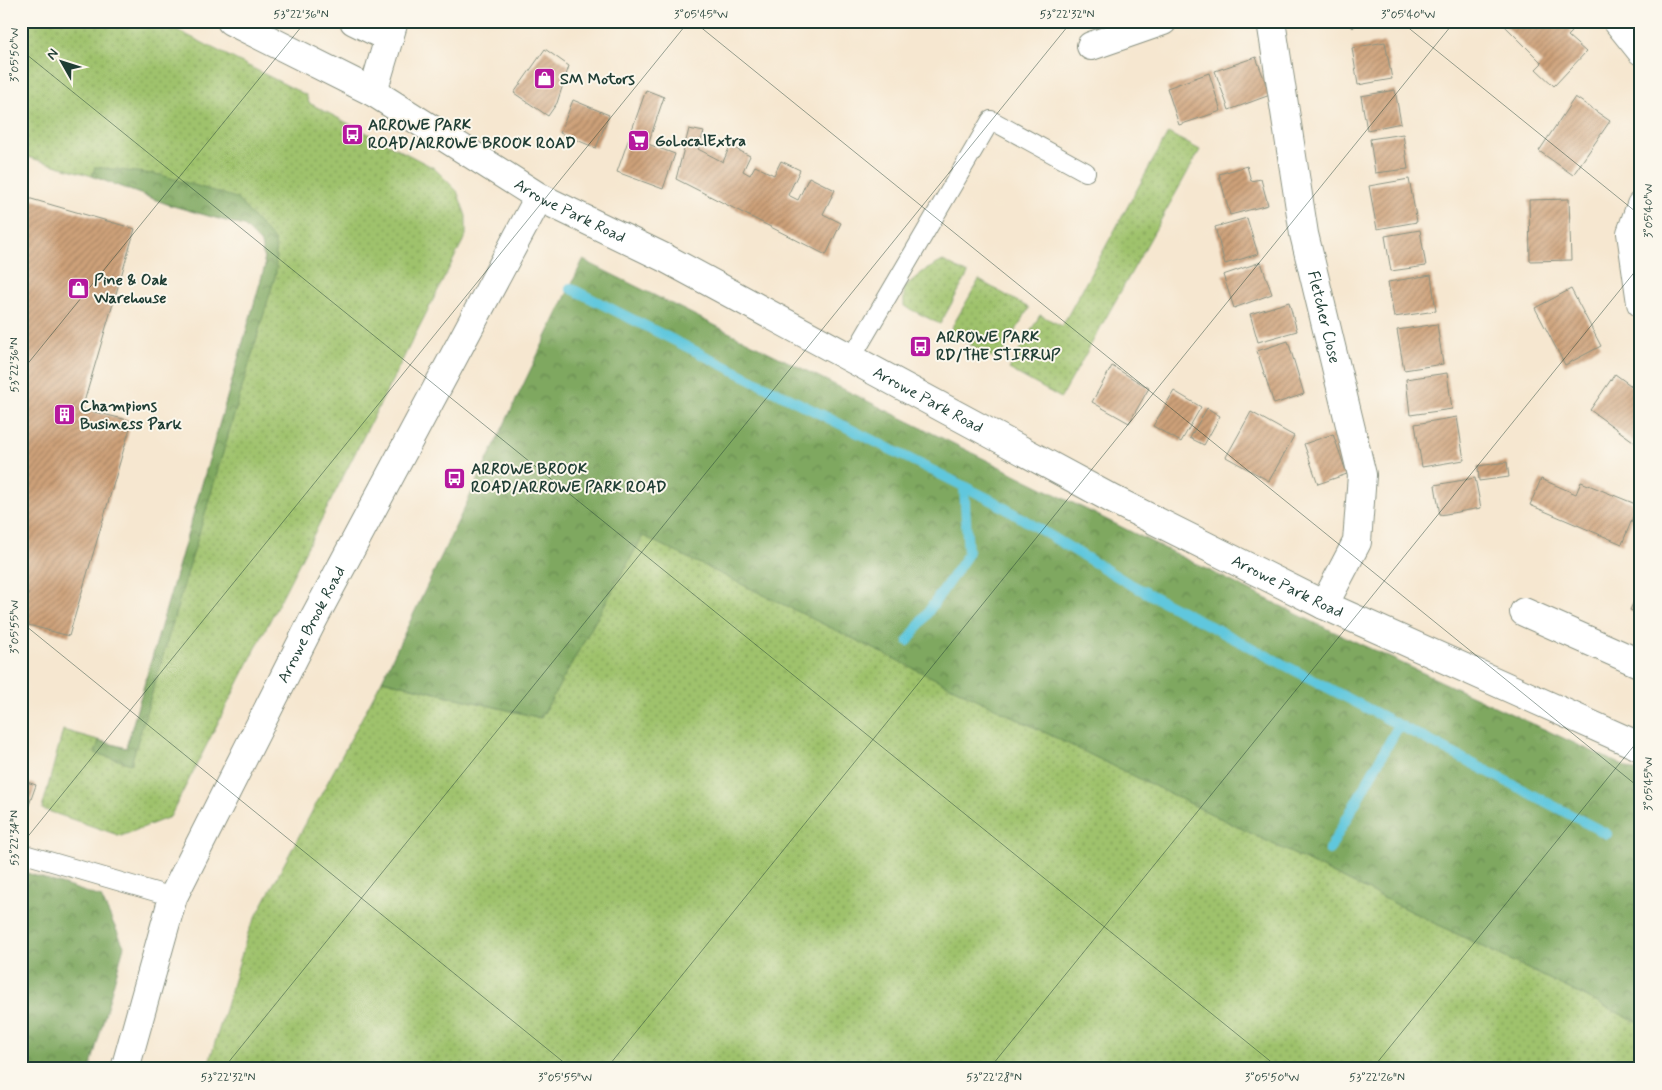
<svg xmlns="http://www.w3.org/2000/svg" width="1662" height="1090" font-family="Mynerve,sans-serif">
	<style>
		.grass { fill: url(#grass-dots); stroke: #5f8050 }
		.forest { fill: url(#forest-crowns); stroke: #4f724a }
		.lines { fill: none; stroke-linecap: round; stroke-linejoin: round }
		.stream { stroke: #60c7dd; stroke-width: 10 }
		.building { fill: url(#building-hatch) }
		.lane-casing { stroke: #8a9282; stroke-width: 20 }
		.street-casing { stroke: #8a9282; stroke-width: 30 }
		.secondary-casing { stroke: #8a9282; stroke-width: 30 }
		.primary-casing { stroke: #8a9282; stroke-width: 30 }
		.lane { stroke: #fff; stroke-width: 18 }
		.street { stroke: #fff; stroke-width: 28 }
		.secondary { stroke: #fff; stroke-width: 28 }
		.primary { stroke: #fff; stroke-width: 28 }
		.ticks { fill: none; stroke: #1f3d34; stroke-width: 1; stroke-opacity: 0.45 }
		.labels { text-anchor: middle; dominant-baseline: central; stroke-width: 4; stroke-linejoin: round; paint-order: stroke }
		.poi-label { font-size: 16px; font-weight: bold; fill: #1f3d34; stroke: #fbf7ec; text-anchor: start }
		.street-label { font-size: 16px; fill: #1f3d34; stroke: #fbf7ec }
		.neatline { fill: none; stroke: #1f3d34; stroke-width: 2 }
		.ticks-label { font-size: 12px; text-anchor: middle; fill: #1f3d34 }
	</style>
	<defs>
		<pattern id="grass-dots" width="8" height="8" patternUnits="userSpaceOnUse" patternTransform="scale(1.25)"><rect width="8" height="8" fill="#9fc26c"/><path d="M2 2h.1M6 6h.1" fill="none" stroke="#819f5a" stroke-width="1.8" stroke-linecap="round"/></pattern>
		<pattern id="forest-crowns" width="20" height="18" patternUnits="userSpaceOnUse" patternTransform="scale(1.25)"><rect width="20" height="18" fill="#7fa860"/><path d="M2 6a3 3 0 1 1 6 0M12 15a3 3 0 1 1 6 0" fill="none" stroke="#678a50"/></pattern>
		<pattern id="building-hatch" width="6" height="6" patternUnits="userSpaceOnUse" patternTransform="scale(1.25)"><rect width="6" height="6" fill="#cea179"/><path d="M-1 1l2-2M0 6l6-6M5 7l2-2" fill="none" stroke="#a78464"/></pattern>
	</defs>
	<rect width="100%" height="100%" fill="#fbf7ec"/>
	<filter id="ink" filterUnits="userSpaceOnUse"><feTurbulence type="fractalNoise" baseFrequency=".02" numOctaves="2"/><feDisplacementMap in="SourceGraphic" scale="10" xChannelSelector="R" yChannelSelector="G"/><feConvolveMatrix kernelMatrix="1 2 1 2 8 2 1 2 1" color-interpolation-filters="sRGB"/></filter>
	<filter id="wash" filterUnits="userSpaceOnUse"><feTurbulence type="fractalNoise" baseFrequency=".0096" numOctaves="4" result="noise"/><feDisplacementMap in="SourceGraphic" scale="20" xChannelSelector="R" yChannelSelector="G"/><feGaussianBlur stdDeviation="1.12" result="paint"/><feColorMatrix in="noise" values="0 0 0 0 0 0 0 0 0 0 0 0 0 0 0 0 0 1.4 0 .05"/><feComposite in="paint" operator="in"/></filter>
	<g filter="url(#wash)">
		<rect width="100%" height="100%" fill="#f6e7d0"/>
		<g class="grass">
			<path d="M 21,21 L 159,21 L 306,95 L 309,103 L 434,168 L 457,191 L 466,216 L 466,235 L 170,817 L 121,836 L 42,809 L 63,730 L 126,748 L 265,266 L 261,243 L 244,226 L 170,205 L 92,176 L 21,155 Z"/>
			<path d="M 1168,133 L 1200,150 L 1061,398 L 1009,369 L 1040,315 L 1062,326 Z"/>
			<path d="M 943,261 L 968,274 L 940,324 L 904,306 L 904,287 L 924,271 Z"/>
			<path d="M 979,280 L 1029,308 L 998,361 L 949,332 Z"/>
			<path d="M 642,535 L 1641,1024 L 1641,1069 L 207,1069 L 249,930 L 382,680 L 541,718 Z"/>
		</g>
		<g class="forest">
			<path d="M 95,167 L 161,175 L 236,198 L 275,241 L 276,273 L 131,764 L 95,753 L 99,741 L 126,748 L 265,266 L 261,243 L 244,226 L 170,205 L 92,176 Z"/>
			<path d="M 583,260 L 1315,623 L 1641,774 L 1641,1024 L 643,536 L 541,718 L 382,680 Z"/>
			<path d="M 21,871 L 101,897 L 124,946 L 90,1069 L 21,1069 Z"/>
		</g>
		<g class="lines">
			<g class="stream">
				<path d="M 570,288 L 993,501 L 1128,583 L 1607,834"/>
				<path d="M 908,641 L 968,554 L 964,486"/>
				<path d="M 1329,850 L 1399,725"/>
			</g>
		</g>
		<g id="blocks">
			<g class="building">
				<path d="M 1346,21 L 1359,21 L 1353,28 Z"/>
				<path d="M 1500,21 L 1561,21 L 1572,32 L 1568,36 L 1586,52 L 1554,86 L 1536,69 L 1542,63 Z"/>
				<path d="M 1385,42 L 1392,79 L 1358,85 L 1352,48 Z"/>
				<path d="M 545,49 L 569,66 L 557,103 L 548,116 L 514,93 Z"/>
				<path d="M 1256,57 L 1270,95 L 1229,110 L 1215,71 Z"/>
				<path d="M 1209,73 L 1221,111 L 1179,125 L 1167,88 Z"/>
				<path d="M 646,90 L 664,97 L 648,144 L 675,154 L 663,189 L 617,172 Z"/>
				<path d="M 1395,90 L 1401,123 L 1367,130 L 1361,96 Z"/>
				<path d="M 1575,97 L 1610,121 L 1573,175 L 1539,151 Z"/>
				<path d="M 573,100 L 609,115 L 596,148 L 560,133 Z"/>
				<path d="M 689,129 L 704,132 L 698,149 L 723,162 L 730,146 L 750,156 L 743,171 L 750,175 L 755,166 L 774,175 L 781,161 L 800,170 L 788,195 L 798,200 L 809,177 L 835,190 L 823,214 L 841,223 L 826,255 L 676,179 Z"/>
				<path d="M 1403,134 L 1408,169 L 1375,173 L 1370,139 Z"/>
				<path d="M 1247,166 L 1251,181 L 1261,179 L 1268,205 L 1230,215 L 1219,174 Z"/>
				<path d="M 1409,179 L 1417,222 L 1377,229 L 1369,186 Z"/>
				<path d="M 21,196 L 135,229 L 82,409 L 132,421 L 69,636 L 21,623 L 28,593 L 21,591 Z"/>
				<path d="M 1569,199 L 1571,260 L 1530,261 L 1529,200 Z"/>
				<path d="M 1247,218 L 1258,254 L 1225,264 L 1215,227 Z"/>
				<path d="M 1420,230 L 1426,266 L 1391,271 L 1385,236 Z"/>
				<path d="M 1261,262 L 1272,294 L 1234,308 L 1223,275 Z"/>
				<path d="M 1431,275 L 1436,311 L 1394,317 L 1388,282 Z"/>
				<path d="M 1571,289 L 1601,346 L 1565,365 L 1535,308 Z"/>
				<path d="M 1289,302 L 1297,331 L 1258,342 L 1250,314 Z"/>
				<path d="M 1437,324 L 1443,364 L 1404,370 L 1397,330 Z"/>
				<path d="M 1288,341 L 1304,394 L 1274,404 L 1257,351 Z"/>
				<path d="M 1112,366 L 1149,388 L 1129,423 L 1092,402 Z"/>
				<path d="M 1447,373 L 1452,409 L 1410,415 L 1406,379 Z"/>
				<path d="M 1615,374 L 1641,393 L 1640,446 L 1590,410 Z"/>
				<path d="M 1174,391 L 1201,407 L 1181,442 L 1153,426 Z"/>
				<path d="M 1207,408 L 1220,416 L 1204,445 L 1190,438 Z"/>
				<path d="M 1251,412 L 1294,436 L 1269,481 L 1226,457 Z"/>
				<path d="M 1457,417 L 1464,460 L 1422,467 L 1415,424 Z"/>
				<path d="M 1333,434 L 1347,474 L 1318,484 L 1304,444 Z"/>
				<path d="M 1507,462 L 1509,477 L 1479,481 L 1478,466 Z"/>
				<path d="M 1475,478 L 1481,508 L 1440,515 L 1435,485 Z"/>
				<path d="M 1541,479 L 1576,494 L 1581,482 L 1638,505 L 1622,544 L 1530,505 Z"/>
				<path d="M 1641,586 L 1641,615 L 1630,610 Z"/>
				<path d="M 21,780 L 36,785 L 24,819 L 21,819 Z"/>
			</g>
		</g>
	</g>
	<g filter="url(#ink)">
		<use href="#blocks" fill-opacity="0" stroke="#8a9282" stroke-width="1"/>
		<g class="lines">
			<defs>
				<g id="lane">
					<path d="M 851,359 L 991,120 L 1086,172"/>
					<path d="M 21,853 L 173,897"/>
				</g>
				<g id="street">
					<path d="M 354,21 L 389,38"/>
					<path id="s1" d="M 1271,21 L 1304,234 L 1362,475 L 1357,542 L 1324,605"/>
					<path d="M 1617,21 L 1641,51"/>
					<path d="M 1091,46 L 1163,21"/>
					<path d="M 373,92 L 394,21"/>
					<path d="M 1641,205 L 1631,233 L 1641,303"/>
					<path d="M 1524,612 L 1641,664"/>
				</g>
				<g id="secondary">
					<path id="s2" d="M 125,1069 L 173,897 L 313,620 L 539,197"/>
				</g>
				<g id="primary">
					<path id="s3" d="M 231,21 L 373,92 L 539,197 L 665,258 L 1114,500 L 1324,605 L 1641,747"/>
				</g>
			</defs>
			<use href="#lane" class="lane-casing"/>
			<use href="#street" class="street-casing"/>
			<use href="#secondary" class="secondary-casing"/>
			<use href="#primary" class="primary-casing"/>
			<use href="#lane" class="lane"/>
			<use href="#street" class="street"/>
			<use href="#secondary" class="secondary"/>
			<use href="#primary" class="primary"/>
		</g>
	</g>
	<path class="ticks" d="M 693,21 L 1641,789M 1400,21 L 1641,216M 21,50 L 1280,1069M 21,372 L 306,21M 21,622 L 572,1069M 21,845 L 689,21M 223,1069 L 1072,21M 606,1069 L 1455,21M 989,1069 L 1641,264M 1372,1069 L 1641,737"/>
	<defs>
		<symbol id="shop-square" viewBox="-11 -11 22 22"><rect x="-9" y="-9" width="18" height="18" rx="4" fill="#b5179e" stroke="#fbf7ec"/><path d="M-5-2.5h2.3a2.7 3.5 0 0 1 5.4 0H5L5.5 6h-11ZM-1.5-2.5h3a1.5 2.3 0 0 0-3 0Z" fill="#fff"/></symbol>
		<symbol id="bus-square" viewBox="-11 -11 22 22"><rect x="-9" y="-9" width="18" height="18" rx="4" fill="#b5179e" stroke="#fbf7ec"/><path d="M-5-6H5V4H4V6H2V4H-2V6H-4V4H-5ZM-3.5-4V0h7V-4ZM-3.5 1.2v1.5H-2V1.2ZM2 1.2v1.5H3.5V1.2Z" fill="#fff"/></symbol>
		<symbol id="supermarket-square" viewBox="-11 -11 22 22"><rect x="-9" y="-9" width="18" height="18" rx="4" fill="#b5179e" stroke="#fbf7ec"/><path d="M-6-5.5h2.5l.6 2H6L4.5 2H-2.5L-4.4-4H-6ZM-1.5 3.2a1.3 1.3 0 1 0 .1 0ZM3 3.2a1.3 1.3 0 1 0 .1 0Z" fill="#fff"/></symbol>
		<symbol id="building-square" viewBox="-11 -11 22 22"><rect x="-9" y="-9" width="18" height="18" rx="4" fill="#b5179e" stroke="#fbf7ec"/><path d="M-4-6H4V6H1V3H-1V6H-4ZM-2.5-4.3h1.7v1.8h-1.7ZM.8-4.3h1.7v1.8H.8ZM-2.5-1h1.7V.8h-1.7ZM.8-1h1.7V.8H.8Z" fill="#fff"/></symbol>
	</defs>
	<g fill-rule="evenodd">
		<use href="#shop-square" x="532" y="66" width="25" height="25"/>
		<use href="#bus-square" x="340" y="122" width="25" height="25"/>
		<use href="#supermarket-square" x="626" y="128" width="25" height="25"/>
		<use href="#shop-square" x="66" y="276" width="25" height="25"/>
		<use href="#bus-square" x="908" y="334" width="25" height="25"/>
		<use href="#building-square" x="52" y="402" width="25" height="25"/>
		<use href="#bus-square" x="442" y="466" width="25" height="25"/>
	</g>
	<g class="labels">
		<g class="poi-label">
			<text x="560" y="79">SM Motors</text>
			<text x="368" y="125">ARROWE PARK<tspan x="368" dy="18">ROAD/ARROWE BROOK ROAD</tspan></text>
			<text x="655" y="141">GoLocalExtra</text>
			<text x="94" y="280">Pine &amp; Oak<tspan x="94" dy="18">Warehouse</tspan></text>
			<text x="936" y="337">ARROWE PARK<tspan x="936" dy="18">RD/THE STIRRUP</tspan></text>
			<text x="80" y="406">Champions<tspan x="80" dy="18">Business Park</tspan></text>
			<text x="471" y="469">ARROWE BROOK<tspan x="471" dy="18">ROAD/ARROWE PARK ROAD</tspan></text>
		</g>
		<g class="street-label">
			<text stroke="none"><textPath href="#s3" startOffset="389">Arrowe Park Road</textPath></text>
			<text stroke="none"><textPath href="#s1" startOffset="301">Fletcher Close</textPath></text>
			<text stroke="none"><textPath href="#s3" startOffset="794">Arrowe Park Road</textPath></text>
			<text stroke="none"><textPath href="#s3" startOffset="1199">Arrowe Park Road</textPath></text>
			<text stroke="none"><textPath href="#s2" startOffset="484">Arrowe Brook Road</textPath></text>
		</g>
	</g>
	<rect width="1662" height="1090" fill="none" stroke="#fbf7ec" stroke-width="55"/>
	<g transform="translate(62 62) rotate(309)" stroke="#fbf7ec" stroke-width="4" paint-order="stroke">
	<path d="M0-4L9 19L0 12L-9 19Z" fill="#1f3d34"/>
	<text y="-8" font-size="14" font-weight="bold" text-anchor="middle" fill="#1f3d34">N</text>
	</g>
	<rect x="28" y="28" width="1606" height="1034" class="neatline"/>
	<g class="ticks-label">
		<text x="301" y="18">53°22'36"N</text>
		<text x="701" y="18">3°05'45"W</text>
		<text x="1067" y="18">53°22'32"N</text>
		<text x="1408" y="18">3°05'40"W</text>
		<text transform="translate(14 55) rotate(-90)" y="4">3°05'50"W</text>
		<text transform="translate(1648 211) rotate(-90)" y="4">3°05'40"W</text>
		<text transform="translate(14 365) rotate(-90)" y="4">53°22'36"N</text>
		<text transform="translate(14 627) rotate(-90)" y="4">3°05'55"W</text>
		<text transform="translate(1648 784) rotate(-90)" y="4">3°05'45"W</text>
		<text transform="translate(14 838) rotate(-90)" y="4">53°22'34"N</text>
		<text x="228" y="1081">53°22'32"N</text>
		<text x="565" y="1081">3°05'55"W</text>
		<text x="994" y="1081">53°22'28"N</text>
		<text x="1272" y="1081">3°05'50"W</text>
		<text x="1377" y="1081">53°22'26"N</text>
	</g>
</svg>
